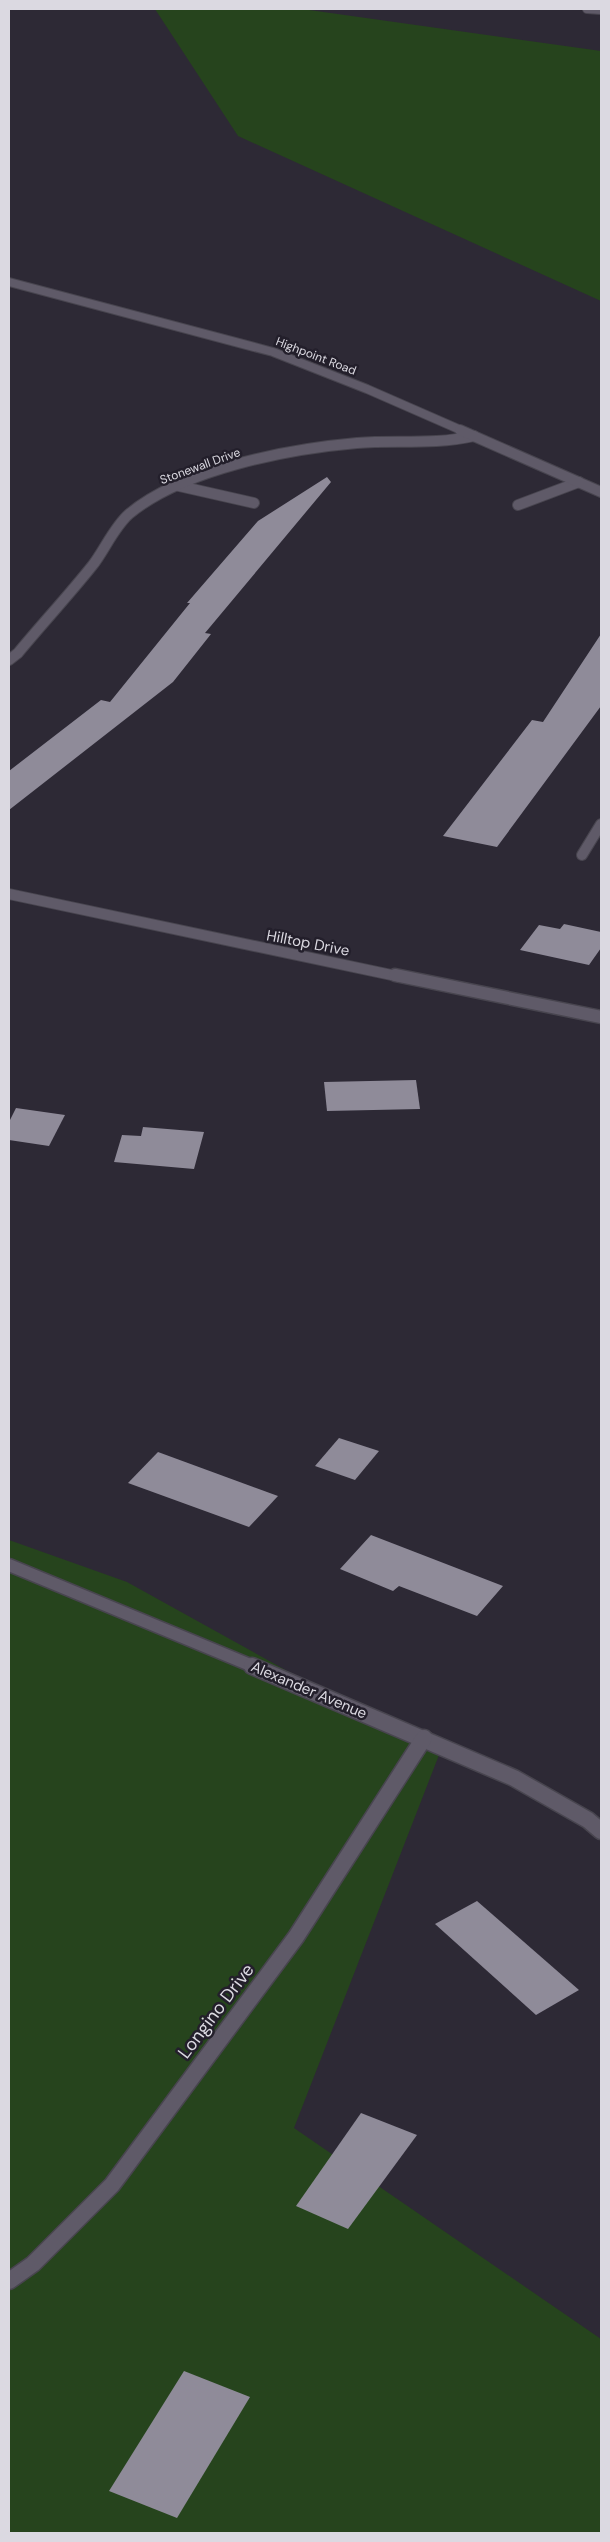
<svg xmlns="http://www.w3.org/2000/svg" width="610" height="2542" font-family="'DM Sans',sans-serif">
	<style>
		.green { fill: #26441d }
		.building { fill: #8f8b99 }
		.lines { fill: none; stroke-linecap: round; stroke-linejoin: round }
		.service-casing { stroke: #48454f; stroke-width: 12 }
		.minor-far3-casing { stroke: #48454f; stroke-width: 10 }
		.minor-far2-casing { stroke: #48454f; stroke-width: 12 }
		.minor-far1-casing { stroke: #48454f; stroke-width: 15 }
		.minor-casing { stroke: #48454f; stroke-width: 19 }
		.tertiary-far1-casing { stroke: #48454f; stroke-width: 10 }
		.tertiary-casing { stroke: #48454f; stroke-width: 12 }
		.service { stroke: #5f5a68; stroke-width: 10 }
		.minor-far3 { stroke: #5f5a68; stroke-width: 8 }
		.minor-far2 { stroke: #5f5a68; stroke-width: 10 }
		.minor-far1 { stroke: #5f5a68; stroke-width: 12 }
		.minor { stroke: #5f5a68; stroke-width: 16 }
		.tertiary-far1 { stroke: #5f5a68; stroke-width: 8 }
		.tertiary { stroke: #5f5a68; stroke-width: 10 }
		.labels { text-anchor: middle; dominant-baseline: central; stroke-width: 5; stroke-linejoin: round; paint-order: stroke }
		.far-street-label { font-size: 12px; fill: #dbd9e1; stroke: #231f2b }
		.street-label { font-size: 15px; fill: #dbd9e1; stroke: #231f2b }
		.near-street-label { font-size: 18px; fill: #dbd9e1; stroke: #231f2b }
	</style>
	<rect width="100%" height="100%" fill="#2d2935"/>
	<g class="green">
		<path d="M 155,9 L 302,9 L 601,51 L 601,301 L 238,136 Z"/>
		<path d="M 9,1540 L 127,1582 L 439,1755 L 294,2128 L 601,2339 L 601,2533 L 9,2533 Z"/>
	</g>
	<g class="building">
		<path d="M 327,477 L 331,482 L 205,633 L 211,634 L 173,682 L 9,810 L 9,771 L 101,700 L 110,702 L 190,603 L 187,603 L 258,521 Z"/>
		<path d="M 601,634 L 601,706 L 497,847 L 443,836 L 532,720 L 543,722 Z"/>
		<path d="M 564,924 L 601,932 L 601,948 L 589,965 L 520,950 L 539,925 L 560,929 Z"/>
		<path d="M 416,1080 L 420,1109 L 327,1111 L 324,1082 Z"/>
		<path d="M 16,1108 L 65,1115 L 49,1146 L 9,1140 L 9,1122 Z"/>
		<path d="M 143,1127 L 204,1132 L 194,1169 L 114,1162 L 122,1135 L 141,1136 Z"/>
		<path d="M 339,1438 L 379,1451 L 355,1480 L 315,1466 Z"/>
		<path d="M 158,1452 L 278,1496 L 249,1527 L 128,1483 Z"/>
		<path d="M 371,1535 L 503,1586 L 477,1616 L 399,1586 L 393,1591 L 340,1569 Z"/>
		<path d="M 477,1901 L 579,1990 L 536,2015 L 435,1924 Z"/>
		<path d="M 361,2113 L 417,2135 L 348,2229 L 296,2206 Z"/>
		<path d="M 184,2371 L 250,2397 L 177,2518 L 109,2491 Z"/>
	</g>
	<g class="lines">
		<defs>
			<g id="service">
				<path d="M 179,486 L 254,503"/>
				<path d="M 518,505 L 579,482"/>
			</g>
			<path id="minor-far3" d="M 587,9 L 601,10"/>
			<g id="minor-far2">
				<path d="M 9,660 L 18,653 C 42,624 68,596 92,566 C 104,551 114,527 129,514 C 183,469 288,449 357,443 C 397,440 434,445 474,436"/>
				<path d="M 582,855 L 601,824"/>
				<path d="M 9,894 L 401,977"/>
			</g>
			<g id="minor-far1">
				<path d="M 395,975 L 601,1017"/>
				<path d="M 9,1565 L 255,1667"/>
			</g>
			<g id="minor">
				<path d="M 252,1666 L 514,1778 L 588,1820 L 601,1831"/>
				<path d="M 9,2281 L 33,2264 L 112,2185 L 296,1937 L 424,1738"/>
			</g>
			<path id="tertiary-far1" d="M 9,282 L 273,352 L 367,389 L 463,431"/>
			<path id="tertiary" d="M 460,430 L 601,492"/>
		</defs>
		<use href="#service" class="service-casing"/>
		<use href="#minor-far3" class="minor-far3-casing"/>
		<use href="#minor-far2" class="minor-far2-casing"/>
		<use href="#minor-far1" class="minor-far1-casing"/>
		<use href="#minor" class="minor-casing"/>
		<use href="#tertiary-far1" class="tertiary-far1-casing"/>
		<use href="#tertiary" class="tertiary-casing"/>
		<use href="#service" class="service"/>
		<use href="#minor-far3" class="minor-far3"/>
		<use href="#minor-far2" class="minor-far2"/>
		<use href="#minor-far1" class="minor-far1"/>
		<use href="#minor" class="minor"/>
		<use href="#tertiary-far1" class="tertiary-far1"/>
		<use href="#tertiary" class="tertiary"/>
	</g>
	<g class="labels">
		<g class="far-street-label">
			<text transform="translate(316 356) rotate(21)">Highpoint Road</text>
			<text transform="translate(200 466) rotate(-20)">Stonewall Drive</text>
		</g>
		<g class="street-label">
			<text transform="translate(308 943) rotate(11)">Hilltop Drive</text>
			<text transform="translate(309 1690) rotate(23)">Alexander Avenue</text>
		</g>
		<g class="near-street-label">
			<text transform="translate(216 2011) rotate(-53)">Longino Drive</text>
		</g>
	</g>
	<rect width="610" height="2542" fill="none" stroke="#dbd9e1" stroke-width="20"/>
</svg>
